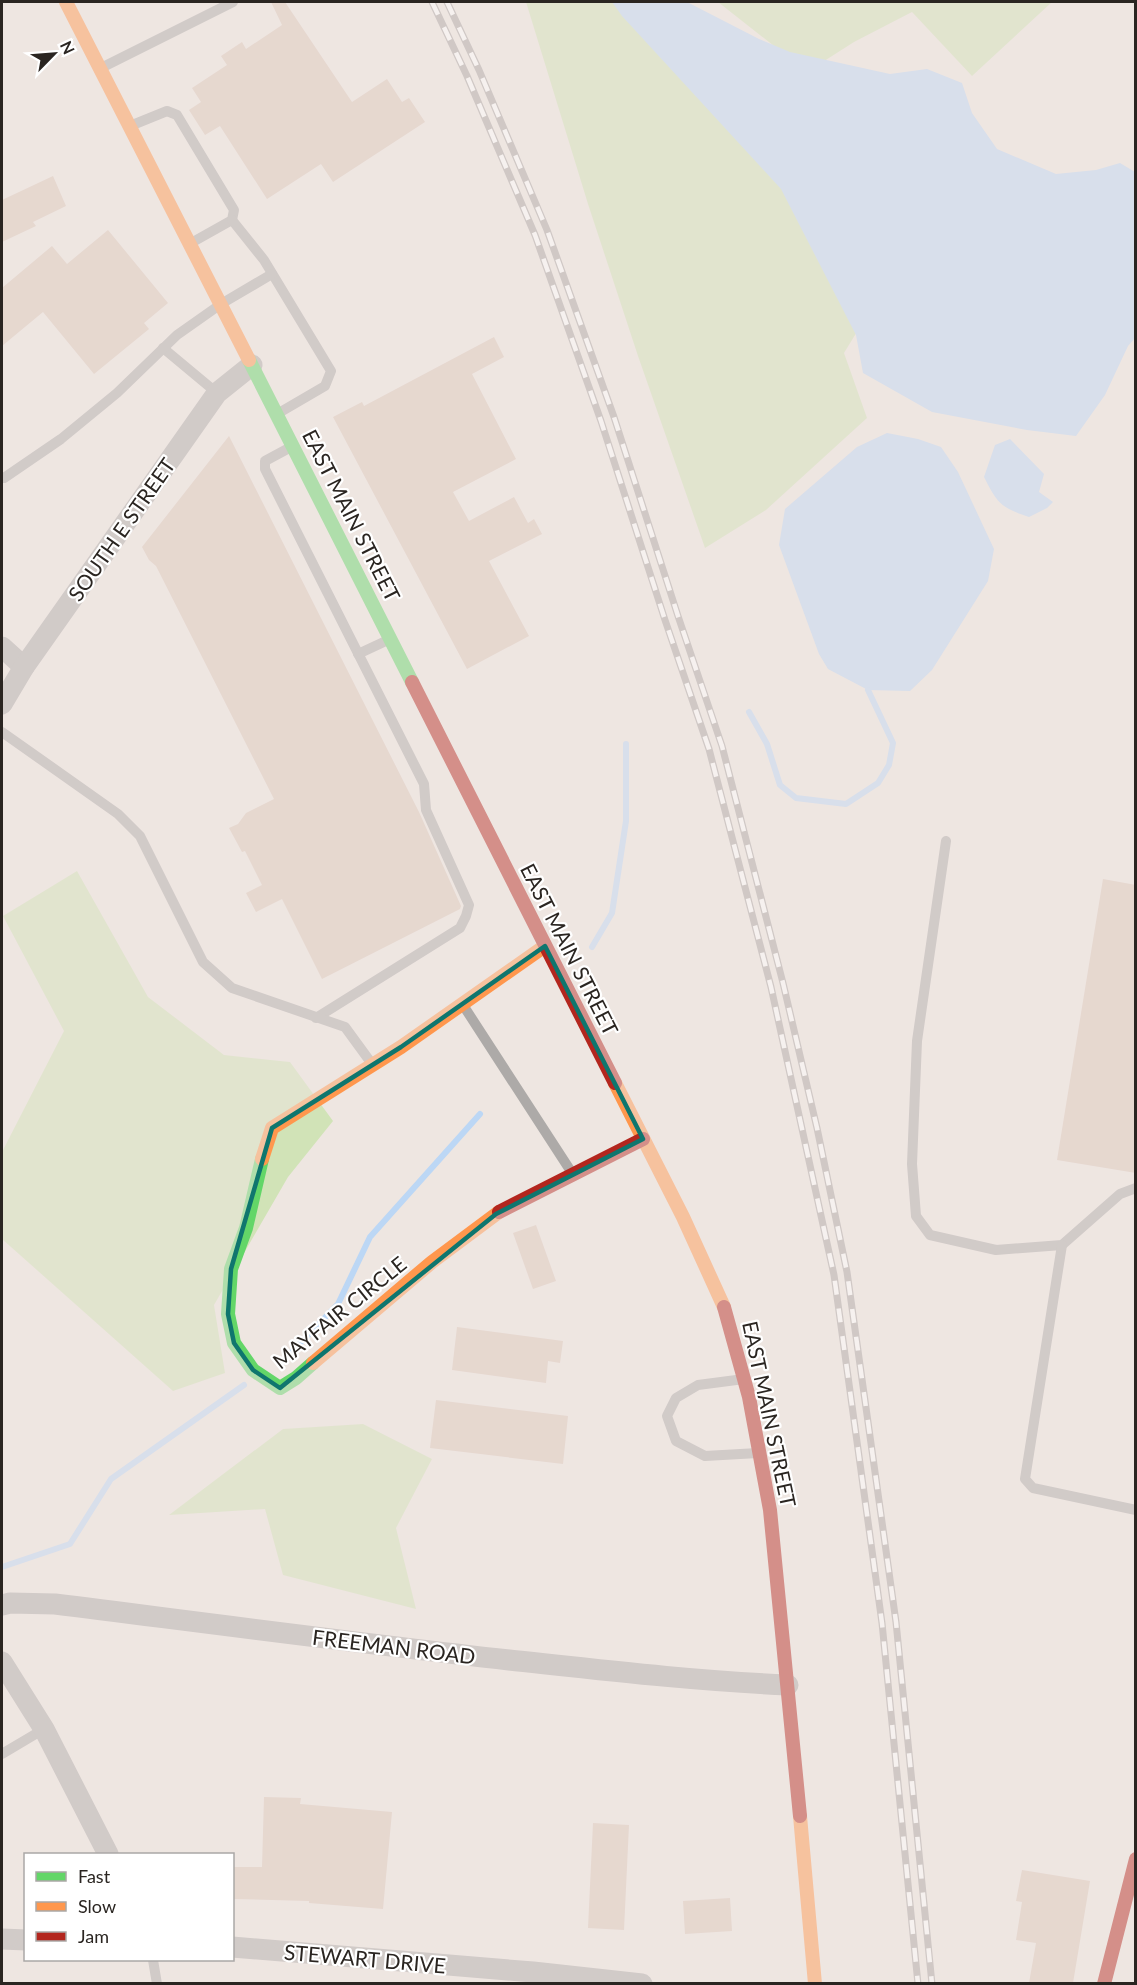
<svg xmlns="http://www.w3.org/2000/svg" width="1137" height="1985" font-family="Lato,sans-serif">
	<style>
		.green { fill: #d1e3b7 }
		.water { fill: #bcd7f5 }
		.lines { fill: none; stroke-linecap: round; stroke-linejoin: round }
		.stream { stroke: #bcd7f5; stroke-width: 6 }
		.building { fill: #dbc7b9 }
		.lane { stroke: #adaaa8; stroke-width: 10 }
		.street { stroke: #adaaa8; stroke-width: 21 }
		.fast { stroke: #63d668; stroke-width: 14 }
		.slow { stroke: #ff974d; stroke-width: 14 }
		.jam { stroke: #b3261e; stroke-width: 14 }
		.rail-casing { stroke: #aaa5a3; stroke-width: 7 }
		.rail { stroke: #fff; stroke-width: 4.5; stroke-dasharray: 14; stroke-linecap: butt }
		.marked { fill: none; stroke: #0f766e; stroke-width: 4.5; stroke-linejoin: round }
		.labels { text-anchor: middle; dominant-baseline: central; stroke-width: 4.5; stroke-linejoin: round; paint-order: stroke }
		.street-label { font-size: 21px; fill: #2a2521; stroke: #fff }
	</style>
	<rect width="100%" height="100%" fill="#eee6e1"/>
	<g class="green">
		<path d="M 526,2 L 627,2 L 656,31 L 874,304 L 844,353 L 867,418 L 766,510 L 705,548 L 638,356 L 588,204 Z"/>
		<path d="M 718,2 L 1052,2 L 972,76 L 912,12 L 854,42 L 807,72 Z"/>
		<path d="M 77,871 L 148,997 L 224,1055 L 290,1062 L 333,1121 L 288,1177 L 214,1305 L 225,1373 L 173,1391 L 2,1239 L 2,1152 L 64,1031 L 3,916 Z"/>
		<path d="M 363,1424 L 432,1459 L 396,1528 L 416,1609 L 283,1575 L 265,1509 L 169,1515 L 283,1429 Z"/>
	</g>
	<g class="water">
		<path d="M 612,2 L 687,2 L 759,39 L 790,52 L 890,74 L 927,69 L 962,83 L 972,113 L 997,149 L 1056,174 L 1096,170 L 1120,163 L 1135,172 L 1135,338 L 1128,346 L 1105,395 L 1076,436 L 1027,430 L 932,412 L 863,373 L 856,335 L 781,189 L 622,16 Z"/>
		<path d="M 887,433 L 918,439 L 941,447 L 958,472 L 994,549 L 988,581 L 932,670 L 910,691 L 868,690 L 828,669 L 819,654 L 779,545 L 785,509 L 857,447 Z"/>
		<path d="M 1010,439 L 1044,474 L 1039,492 L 1053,502 L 1047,508 L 1029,517 C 1000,507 998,504 984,477 L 995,445 Z"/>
	</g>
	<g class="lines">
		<g class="stream">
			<path d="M 749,712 L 767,744 L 780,785 L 796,798 L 846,804 L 878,783 L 889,765 L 893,743 L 868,690"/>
			<path d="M 592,947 L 612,913 L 626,821 L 626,744"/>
			<path d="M 282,1362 L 338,1304 L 370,1237 L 480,1114"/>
			<path d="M 2,1567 L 70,1544 L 111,1479 L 244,1385"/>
		</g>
	</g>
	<g class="building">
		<path d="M 271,2 L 285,2 L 352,102 L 387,79 L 402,102 L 409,98 L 425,122 L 333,182 L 321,164 L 267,199 L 220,126 L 205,135 L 189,110 L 201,102 L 192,88 L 227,65 L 221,56 L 242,42 L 246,49 L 282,25 Z"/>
		<path d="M 53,176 L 66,206 L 33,222 L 36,226 L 2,242 L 2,200 Z"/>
		<path d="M 108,230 L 168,303 L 144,323 L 149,329 L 94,374 L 43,312 L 2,346 L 2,288 L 52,246 L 67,264 Z"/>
		<path d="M 494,337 L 504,357 L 472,374 L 516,459 L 453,492 L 469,521 L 514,497 L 528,523 L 534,519 L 542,534 L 489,561 L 529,636 L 467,669 L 333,417 L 362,402 L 364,406 Z"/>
		<path d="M 229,436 L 419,812 L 461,906 L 460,909 L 322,979 L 282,899 L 256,912 L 246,893 L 262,885 L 245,851 L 242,852 L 229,828 L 238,824 L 246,813 L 274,799 L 156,566 L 149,560 L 142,547 Z"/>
		<path d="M 1103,879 L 1136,885 L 1136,1173 L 1057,1160 Z"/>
		<path d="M 536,1225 L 556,1281 L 533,1289 L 513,1233 Z"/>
		<path d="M 457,1327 L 563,1341 L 560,1363 L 548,1361 L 546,1383 L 452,1370 Z"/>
		<path d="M 436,1400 L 568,1416 L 563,1464 L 430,1448 Z"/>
		<path d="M 264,1797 L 301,1798 L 300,1804 L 392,1812 L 383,1909 L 309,1903 L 309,1901 L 232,1899 L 232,1867 L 262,1867 Z"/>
		<path d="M 593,1823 L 629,1825 L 624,1930 L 588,1928 Z"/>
		<path d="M 1022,1870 L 1090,1881 L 1073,1983 L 1029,1983 L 1036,1943 L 1016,1940 L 1022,1902 L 1016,1901 Z"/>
		<path d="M 730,1898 L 732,1931 L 685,1934 L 683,1901 Z"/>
	</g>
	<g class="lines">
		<g class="lane">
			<path d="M 103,67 L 233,2"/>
			<path d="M 130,126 L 167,111 L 177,115 L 234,210 L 232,220 L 191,243"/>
			<path d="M 232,220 L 264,260 L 331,371 L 325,386 L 277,414"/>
			<path d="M 163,348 L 217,393"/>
			<path d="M 291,447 L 265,461 L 265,469 L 424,784 L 426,810 L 469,905 L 466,916 L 460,928 L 316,1018"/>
			<path d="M 4,478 L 61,439 L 117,393 L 177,335 L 221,304 L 272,274"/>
			<path d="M 358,654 L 388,640"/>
			<path d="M 2,732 L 118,814 L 140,836 L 203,962 L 232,988 L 345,1027 L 372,1064"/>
			<path d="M 946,841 L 917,1041 L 912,1164 L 916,1216 L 930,1235 L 996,1250 L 1062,1245 L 1120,1194 L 1136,1188"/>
			<path d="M 463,1005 L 572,1173"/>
			<path d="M 1062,1245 L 1025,1479 L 1033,1488 L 1136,1510"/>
			<path d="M 744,1379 L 698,1385 L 676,1398 L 667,1416 L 676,1441 L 705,1456 L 758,1453"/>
			<path d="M 2,1754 L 44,1729"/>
			<path d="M 153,1960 L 157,1984"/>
		</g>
		<g class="street">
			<path d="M 2,647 L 24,667"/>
			<path d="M 2,704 L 24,667 L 217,393 L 252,365"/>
			<path d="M 2,1605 L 10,1603 L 55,1604 C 206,1623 357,1643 509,1660 C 602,1670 695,1681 788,1685"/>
			<path d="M 2,1662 L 44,1729 L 108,1854"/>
			<path d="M 2,1939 L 26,1940"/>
			<path d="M 232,1947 L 533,1972 L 642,1984"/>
		</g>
		<g class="fast">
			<path d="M 249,360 L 412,682"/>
			<path d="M 262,1159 L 246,1228 L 231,1269 L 228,1314 L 234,1343 L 253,1370 L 280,1388 L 296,1378 L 313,1363"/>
		</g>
		<g class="slow">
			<path d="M 66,2 L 249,360"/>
			<path d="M 615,1083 L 683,1217 L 724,1307"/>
			<path d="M 262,1159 L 272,1128 L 401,1047 L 545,946"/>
			<path d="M 313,1363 L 432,1262 L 499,1212"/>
			<path d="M 800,1816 L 815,1984"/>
		</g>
		<g class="jam">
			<path d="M 412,682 L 615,1083"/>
			<path d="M 499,1212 L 643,1139"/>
			<path d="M 724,1307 L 749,1397 L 770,1510 L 800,1816"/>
			<path d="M 1104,1984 L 1136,1859"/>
		</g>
		<defs>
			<g id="rail">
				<path d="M 432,2 L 467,76 L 535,235 L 601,421 L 665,620 L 709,749 L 771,987 L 834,1275 L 882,1623 L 918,1984"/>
				<path d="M 447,2 L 479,70 L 547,230 L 614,417 L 678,616 L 722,746 L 783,983 L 817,1128 L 847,1272 L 896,1622 L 932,1984"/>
			</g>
		</defs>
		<use href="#rail" class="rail-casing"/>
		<use href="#rail" class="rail"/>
	</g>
	<path d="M0 0H1137V1985H0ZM 545,946 L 643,1139 L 496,1214 L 280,1388 L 253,1370 L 234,1343 L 228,1314 L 231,1269 L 272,1128 L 401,1047 Z" fill="#eee6e1" fill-opacity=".55" fill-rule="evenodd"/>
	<path class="marked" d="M 545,946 L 643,1139 L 496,1214 L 280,1388 L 253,1370 L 234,1343 L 228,1314 L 231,1269 L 272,1128 L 401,1047 Z"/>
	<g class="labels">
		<g class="street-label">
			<text transform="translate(352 515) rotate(63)">EAST MAIN STREET</text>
			<text transform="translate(121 529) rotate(-55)">SOUTH E STREET</text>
			<text transform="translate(570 949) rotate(63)">EAST MAIN STREET</text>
			<text transform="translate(339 1312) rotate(-39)">MAYFAIR CIRCLE</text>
			<text transform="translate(770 1414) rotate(78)">EAST MAIN STREET</text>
			<text transform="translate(394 1646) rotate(7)">FREEMAN ROAD</text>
			<text transform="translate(365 1958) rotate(5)">STEWART DRIVE</text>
		</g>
	</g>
	<rect width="1137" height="1985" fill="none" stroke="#2a2521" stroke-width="6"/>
	<rect x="24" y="1853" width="210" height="108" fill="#ffffff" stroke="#aaa8a6" stroke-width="1.5"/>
	<rect x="36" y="1872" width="30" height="9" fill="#63d668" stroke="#aaa8a6" stroke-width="1.5"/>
	<text x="78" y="1883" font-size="18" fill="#2a2521">Fast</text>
	<rect x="36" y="1902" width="30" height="9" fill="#ff974d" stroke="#aaa8a6" stroke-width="1.5"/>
	<text x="78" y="1913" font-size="18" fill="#2a2521">Slow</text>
	<rect x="36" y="1932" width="30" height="9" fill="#b3261e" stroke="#aaa8a6" stroke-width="1.5"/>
	<text x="78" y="1943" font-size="18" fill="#2a2521">Jam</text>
	<g transform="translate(54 54) rotate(65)" stroke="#ffffff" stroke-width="4.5" paint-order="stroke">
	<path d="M0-4.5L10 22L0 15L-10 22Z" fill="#2a2521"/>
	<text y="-9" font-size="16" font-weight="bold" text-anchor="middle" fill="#2a2521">N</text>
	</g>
</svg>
